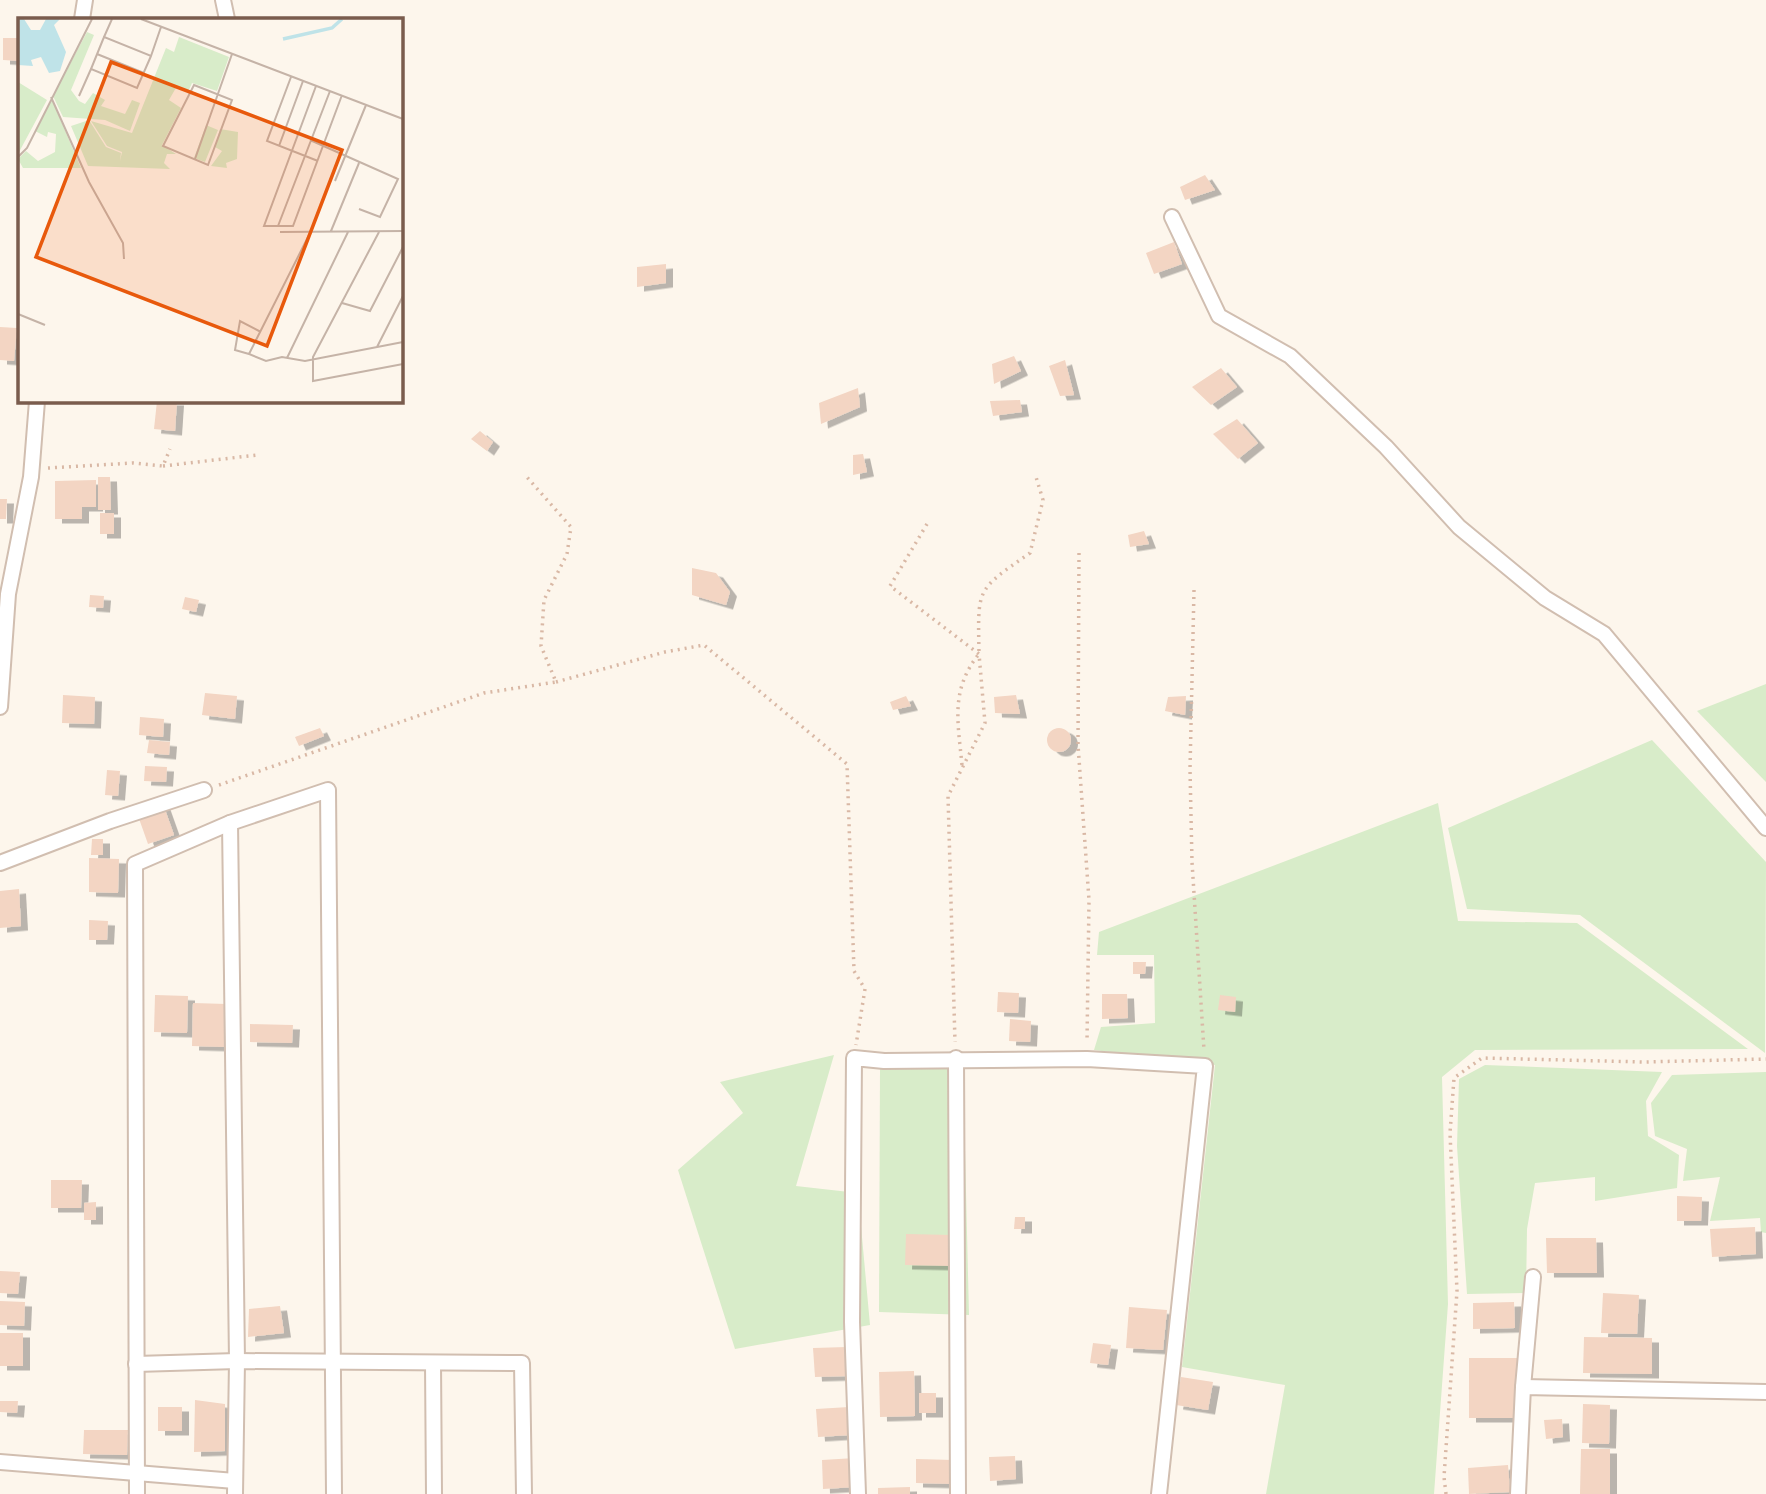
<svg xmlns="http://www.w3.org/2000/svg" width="1766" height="1494" font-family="Raleway,sans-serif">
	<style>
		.green { fill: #d8ecc9 }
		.building { fill: #f3d5c3; filter: url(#shadow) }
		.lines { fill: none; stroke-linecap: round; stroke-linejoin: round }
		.minor-casing { stroke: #d1beb0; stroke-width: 18 }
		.path { stroke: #d9b8a5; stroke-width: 3.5; stroke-dasharray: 2 5; stroke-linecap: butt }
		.minor { stroke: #fff; stroke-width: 14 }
		.inset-river { fill: none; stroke: #bfe3e8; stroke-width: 3.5 }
		.inset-road { fill: none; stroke: #c5b3a7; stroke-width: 2 }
		.view { fill: #e8590c; fill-opacity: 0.15; stroke: #e8590c; stroke-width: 3.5 }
		.inset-edge { fill: none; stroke: #7a5c4d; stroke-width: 3.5 }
	</style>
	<defs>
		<filter id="shadow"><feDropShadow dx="7" dy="4.5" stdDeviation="0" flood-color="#0004"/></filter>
	</defs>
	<rect width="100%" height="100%" fill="#fdf6ec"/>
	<g class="green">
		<path d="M 1766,684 L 1766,782 L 1697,711 Z"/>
		<path d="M 1652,740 L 1766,862 L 1765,1053 L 1580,915 L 1467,909 L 1448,828 Z"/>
		<path d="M 1438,803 L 1458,921 L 1577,923 L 1748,1049 L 1475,1050 L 1442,1077 L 1448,1304 L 1434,1494 L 1266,1494 L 1285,1385 L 1182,1367 L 1215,1065 L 1094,1050 L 1101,1027 L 1155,1023 L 1154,955 L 1097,955 L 1099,932 Z"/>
		<path d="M 834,1055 L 796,1186 L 858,1193 L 870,1325 L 735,1349 L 678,1170 L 743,1113 L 720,1082 Z"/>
		<path d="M 1485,1065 L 1662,1072 L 1646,1101 L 1648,1136 L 1679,1155 L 1677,1188 L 1595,1201 L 1595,1177 L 1535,1183 L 1527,1229 L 1526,1293 L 1467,1294 L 1457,1146 L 1459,1079 Z"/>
		<path d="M 880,1068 L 963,1068 L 969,1315 L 879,1312 Z"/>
		<path d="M 1766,1072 L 1766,1233 L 1761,1232 L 1760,1218 L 1710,1221 L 1720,1177 L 1683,1181 L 1687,1149 L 1655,1136 L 1651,1103 L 1672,1075 Z"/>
	</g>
	<g class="building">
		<path d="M 3,38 L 19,38 L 19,61 L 3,60 Z"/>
		<path d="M 1205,175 L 1215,190 L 1185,200 L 1180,187 Z"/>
		<path d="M 1174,242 L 1182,264 L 1154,274 L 1146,253 Z"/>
		<path d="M 666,264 L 666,283 L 637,287 L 637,267 Z"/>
		<path d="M 0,327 L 17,328 L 14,361 L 0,360 Z"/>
		<path d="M 1014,356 L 1021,371 L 994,384 L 992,364 Z"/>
		<path d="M 1065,360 L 1074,395 L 1060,396 L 1049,366 Z"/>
		<path d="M 1221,368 L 1237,387 L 1211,405 L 1192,387 Z"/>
		<path d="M 858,388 L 860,407 L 821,424 L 819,403 Z"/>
		<path d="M 1020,400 L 1022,412 L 993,416 L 990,401 Z"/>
		<path d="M 157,401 L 177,401 L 175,431 L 154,429 Z"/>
		<path d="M 1237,419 L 1258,443 L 1238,459 L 1213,434 Z"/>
		<path d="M 480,431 L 493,442 L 487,451 L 471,439 Z"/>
		<path d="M 863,454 L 867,472 L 853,475 L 853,455 Z"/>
		<path d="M 98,477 L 110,477 L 111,510 L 98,510 Z"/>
		<path d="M 96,480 L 96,507 L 82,507 L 82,519 L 55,519 L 55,481 Z"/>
		<path d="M 0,499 L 7,499 L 6,519 L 0,519 Z"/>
		<rect x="100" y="513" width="14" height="21"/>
		<path d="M 1144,531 L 1149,544 L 1130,547 L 1128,535 Z"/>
		<path d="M 692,568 L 716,573 L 730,592 L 726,605 L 692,595 Z"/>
		<path d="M 90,595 L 104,596 L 103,608 L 89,607 Z"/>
		<path d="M 185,597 L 199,600 L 196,612 L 182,609 Z"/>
		<path d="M 205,693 L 237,696 L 235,719 L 202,715 Z"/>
		<path d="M 63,695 L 95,697 L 94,724 L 62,723 Z"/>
		<path d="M 1016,695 L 1020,714 L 995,713 L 994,697 Z"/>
		<path d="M 906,696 L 911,706 L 893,710 L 890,702 Z"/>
		<path d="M 1186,696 L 1185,715 L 1165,711 L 1168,697 Z"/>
		<path d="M 140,717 L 164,719 L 163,737 L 139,735 Z"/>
		<circle cx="1059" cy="740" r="12"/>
		<path d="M 320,728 L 324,736 L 299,746 L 295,737 Z"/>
		<path d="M 149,740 L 170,742 L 169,755 L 147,753 Z"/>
		<path d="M 145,766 L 167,767 L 166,782 L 144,781 Z"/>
		<path d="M 107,770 L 120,771 L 118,796 L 105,795 Z"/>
		<path d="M 163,804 L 174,835 L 148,844 L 137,813 Z"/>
		<path d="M 92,839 L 103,839 L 103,855 L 91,855 Z"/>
		<path d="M 89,858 L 119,859 L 118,893 L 89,892 Z"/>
		<path d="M 19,889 L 21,926 L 0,928 L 0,891 Z"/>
		<path d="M 89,920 L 108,921 L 107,940 L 89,940 Z"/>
		<path d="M 1133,962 L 1146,962 L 1145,974 L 1133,974 Z"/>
		<path d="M 998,992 L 1019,993 L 1018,1013 L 997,1012 Z"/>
		<path d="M 1102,994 L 1127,994 L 1128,1018 L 1102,1019 Z"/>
		<path d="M 155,995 L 188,996 L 187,1033 L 154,1032 Z"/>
		<path d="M 1220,995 L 1236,997 L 1235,1012 L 1218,1010 Z"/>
		<path d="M 193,1003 L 227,1004 L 225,1047 L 192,1046 Z"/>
		<path d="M 1010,1019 L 1031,1021 L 1030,1042 L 1009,1041 Z"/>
		<path d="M 250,1024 L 293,1025 L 292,1043 L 250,1042 Z"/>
		<path d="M 51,1180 L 82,1180 L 81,1208 L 51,1208 Z"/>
		<path d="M 1677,1196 L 1702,1197 L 1701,1221 L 1677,1221 Z"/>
		<path d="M 96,1202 L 96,1220 L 84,1220 L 84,1203 Z"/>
		<path d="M 1015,1217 L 1025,1217 L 1025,1229 L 1014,1229 Z"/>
		<path d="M 1755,1227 L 1756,1254 L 1712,1257 L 1710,1229 Z"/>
		<path d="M 906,1234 L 953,1235 L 952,1266 L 905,1265 Z"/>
		<path d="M 1546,1238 L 1596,1238 L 1597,1273 L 1547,1273 Z"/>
		<path d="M 0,1271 L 20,1272 L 18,1294 L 0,1293 Z"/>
		<path d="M 1603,1293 L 1639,1295 L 1637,1334 L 1601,1333 Z"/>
		<path d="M 0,1301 L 25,1302 L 24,1326 L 0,1325 Z"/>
		<path d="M 1514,1302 L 1515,1328 L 1473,1329 L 1473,1303 Z"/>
		<path d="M 280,1306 L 284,1333 L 248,1337 L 249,1309 Z"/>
		<path d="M 1129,1307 L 1167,1310 L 1163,1350 L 1126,1348 Z"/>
		<rect x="0" y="1333" width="23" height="33"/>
		<path d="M 1584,1337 L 1652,1338 L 1652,1374 L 1583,1373 Z"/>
		<path d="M 1093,1343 L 1111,1345 L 1108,1365 L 1090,1363 Z"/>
		<path d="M 847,1347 L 848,1376 L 815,1377 L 813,1348 Z"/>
		<rect x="1469" y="1358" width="49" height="60"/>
		<path d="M 914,1371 L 915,1416 L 880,1417 L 879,1372 Z"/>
		<path d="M 1181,1377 L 1213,1382 L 1208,1410 L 1176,1405 Z"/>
		<rect x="919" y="1393" width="17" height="20"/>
		<path d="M 195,1400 L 225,1404 L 225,1451 L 194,1452 Z"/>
		<path d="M 0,1401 L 18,1401 L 17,1413 L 0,1412 Z"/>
		<path d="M 1583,1404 L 1610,1405 L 1609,1444 L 1582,1443 Z"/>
		<rect x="158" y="1407" width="24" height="24"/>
		<path d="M 849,1407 L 851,1435 L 818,1437 L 816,1409 Z"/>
		<path d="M 1562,1419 L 1563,1437 L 1546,1439 L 1544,1420 Z"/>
		<path d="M 84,1430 L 128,1430 L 127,1455 L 83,1454 Z"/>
		<path d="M 1581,1449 L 1610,1449 L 1610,1494 L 1580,1494 Z"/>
		<path d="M 1015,1456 L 1016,1479 L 990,1481 L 989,1457 Z"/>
		<path d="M 855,1458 L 856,1487 L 823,1489 L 822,1460 Z"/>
		<path d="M 916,1459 L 954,1460 L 953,1484 L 916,1483 Z"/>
		<path d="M 1508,1465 L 1510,1492 L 1469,1494 L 1468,1468 Z"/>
		<path d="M 910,1487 L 910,1494 L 878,1494 L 878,1488 Z"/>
	</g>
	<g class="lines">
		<defs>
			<g id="minor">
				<path d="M 223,0 L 227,19"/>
				<path d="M 82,19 L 85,0"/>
				<path d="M 1172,217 L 1219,316 L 1290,356 L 1386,447 L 1459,527 L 1545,598 L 1604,634 L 1766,828"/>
				<path d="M 0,707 L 8,594 L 31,477 L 37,401"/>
				<path d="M 230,823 L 237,1361 L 235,1494"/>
				<path d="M 0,863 L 110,821 L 204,790"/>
				<path d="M 956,1058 L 958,1494"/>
				<path d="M 433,1363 L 434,1494"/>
				<path d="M 136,1364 L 237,1361 L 522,1363 L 524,1494"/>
				<path d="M 1523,1387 L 1533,1277"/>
				<path d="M 0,1462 L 235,1481"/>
				<path d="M 137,1494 L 135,864 L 230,823 L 328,790 L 334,1494"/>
				<path d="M 858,1494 L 852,1322 L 854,1058 L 884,1061 L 1087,1059 L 1205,1066 L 1159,1494"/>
				<path d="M 1518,1494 L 1523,1387 L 1766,1392"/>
			</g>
		</defs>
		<use href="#minor" class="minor-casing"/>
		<g class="path">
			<path d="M 163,466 L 257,455"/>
			<path d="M 48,468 L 133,463 L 163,466 L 170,449"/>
			<path d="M 927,524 L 890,586 L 979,654 L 985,723 L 948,796 L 955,1042"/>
			<path d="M 1079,553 L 1078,745 L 1089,900 L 1087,1042"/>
			<path d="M 1194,590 L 1190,769 L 1192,862 L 1204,1050"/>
			<path d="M 556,682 L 665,652 L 704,645 L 847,764 L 854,971 L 865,989 L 856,1045"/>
			<path d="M 962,765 C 958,722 950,690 979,654 C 978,588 975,591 1030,553 L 1043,500 L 1036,477"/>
			<path d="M 219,785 L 484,693 L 556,682 L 541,646 L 544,600 L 567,554 L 571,527 L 525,475"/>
			<path d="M 1446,1494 L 1444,1477 L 1457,1291 L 1450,1133 L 1454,1078 L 1482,1058 L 1644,1062 L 1766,1059"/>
		</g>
		<use href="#minor" class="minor"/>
	</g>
	<g transform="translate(18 18)">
		<rect width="385" height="385" fill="#fdf6ec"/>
		<path d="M 69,14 L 76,17 L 53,72 L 61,83 L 67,86 L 75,75 L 87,82 L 83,88 L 107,96 L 114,82 L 122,85 L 112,113 L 87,102 L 45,99 L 35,78 ZM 161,19 L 211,39 L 199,73 L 174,65 L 170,74 L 159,68 L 151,82 L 163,90 L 144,127 L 158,136 L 149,136 L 146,145 L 152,151 L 70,148 L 53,108 L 71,102 L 88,129 L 103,135 L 102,143 L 104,134 L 89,128 L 73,103 L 114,115 L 148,30 L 156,34 ZM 0,64 L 29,82 L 0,136 ZM 34,82 L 63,150 L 5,150 L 0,141 L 8,133 L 20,143 L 37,134 L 38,116 L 30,114 L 29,119 L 17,113 ZM 188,107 L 200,112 L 187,144 L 176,140 ZM 202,111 L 220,114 L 219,141 L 208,145 L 209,150 L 193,148 L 204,133 L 197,129 Z" fill="#d8ecc9"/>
		<path d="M 0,1 L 6,1 L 13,12 L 22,12 L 28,1 L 42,1 L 36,7 L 48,34 L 42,53 L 31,55 L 23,39 L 13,42 L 15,48 L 0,47 Z" fill="#bfe3e8"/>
		<path class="inset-river" d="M 265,21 L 314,10 L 324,1"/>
		<path class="inset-road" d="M 94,1 L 86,19 L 133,38 L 143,9M 123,1 L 385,101M 86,19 L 73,51 L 119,70 L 133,38M 79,36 L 126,55M 273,59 L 249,123 L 300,143M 176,67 L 214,82 L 190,147 L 145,128 ZM 298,68 L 246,208 L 275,208 L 324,77M 61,78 L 73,51M 33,79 L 71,164 L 105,225 L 106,241M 292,122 L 380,161 L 362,199 L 341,191M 261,128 L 285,63M 0,139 L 9,130 L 74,1M 177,141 L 214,36M 317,163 L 348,87M 260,208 L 312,73M 313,213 L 341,145M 262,214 L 385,213M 361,214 L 295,339 L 295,363 L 385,346M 292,215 L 231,336 L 248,343 L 264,339 L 287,343 L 385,324M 324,285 L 352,293 L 385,229M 0,296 L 27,307M 359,329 L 385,278M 231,336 L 217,332 L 222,303 L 243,314M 269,340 L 330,214"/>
		<path class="view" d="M 93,44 L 324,132 L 249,328 L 18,239 Z"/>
		<rect width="385" height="385" class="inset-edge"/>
	</g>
</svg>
